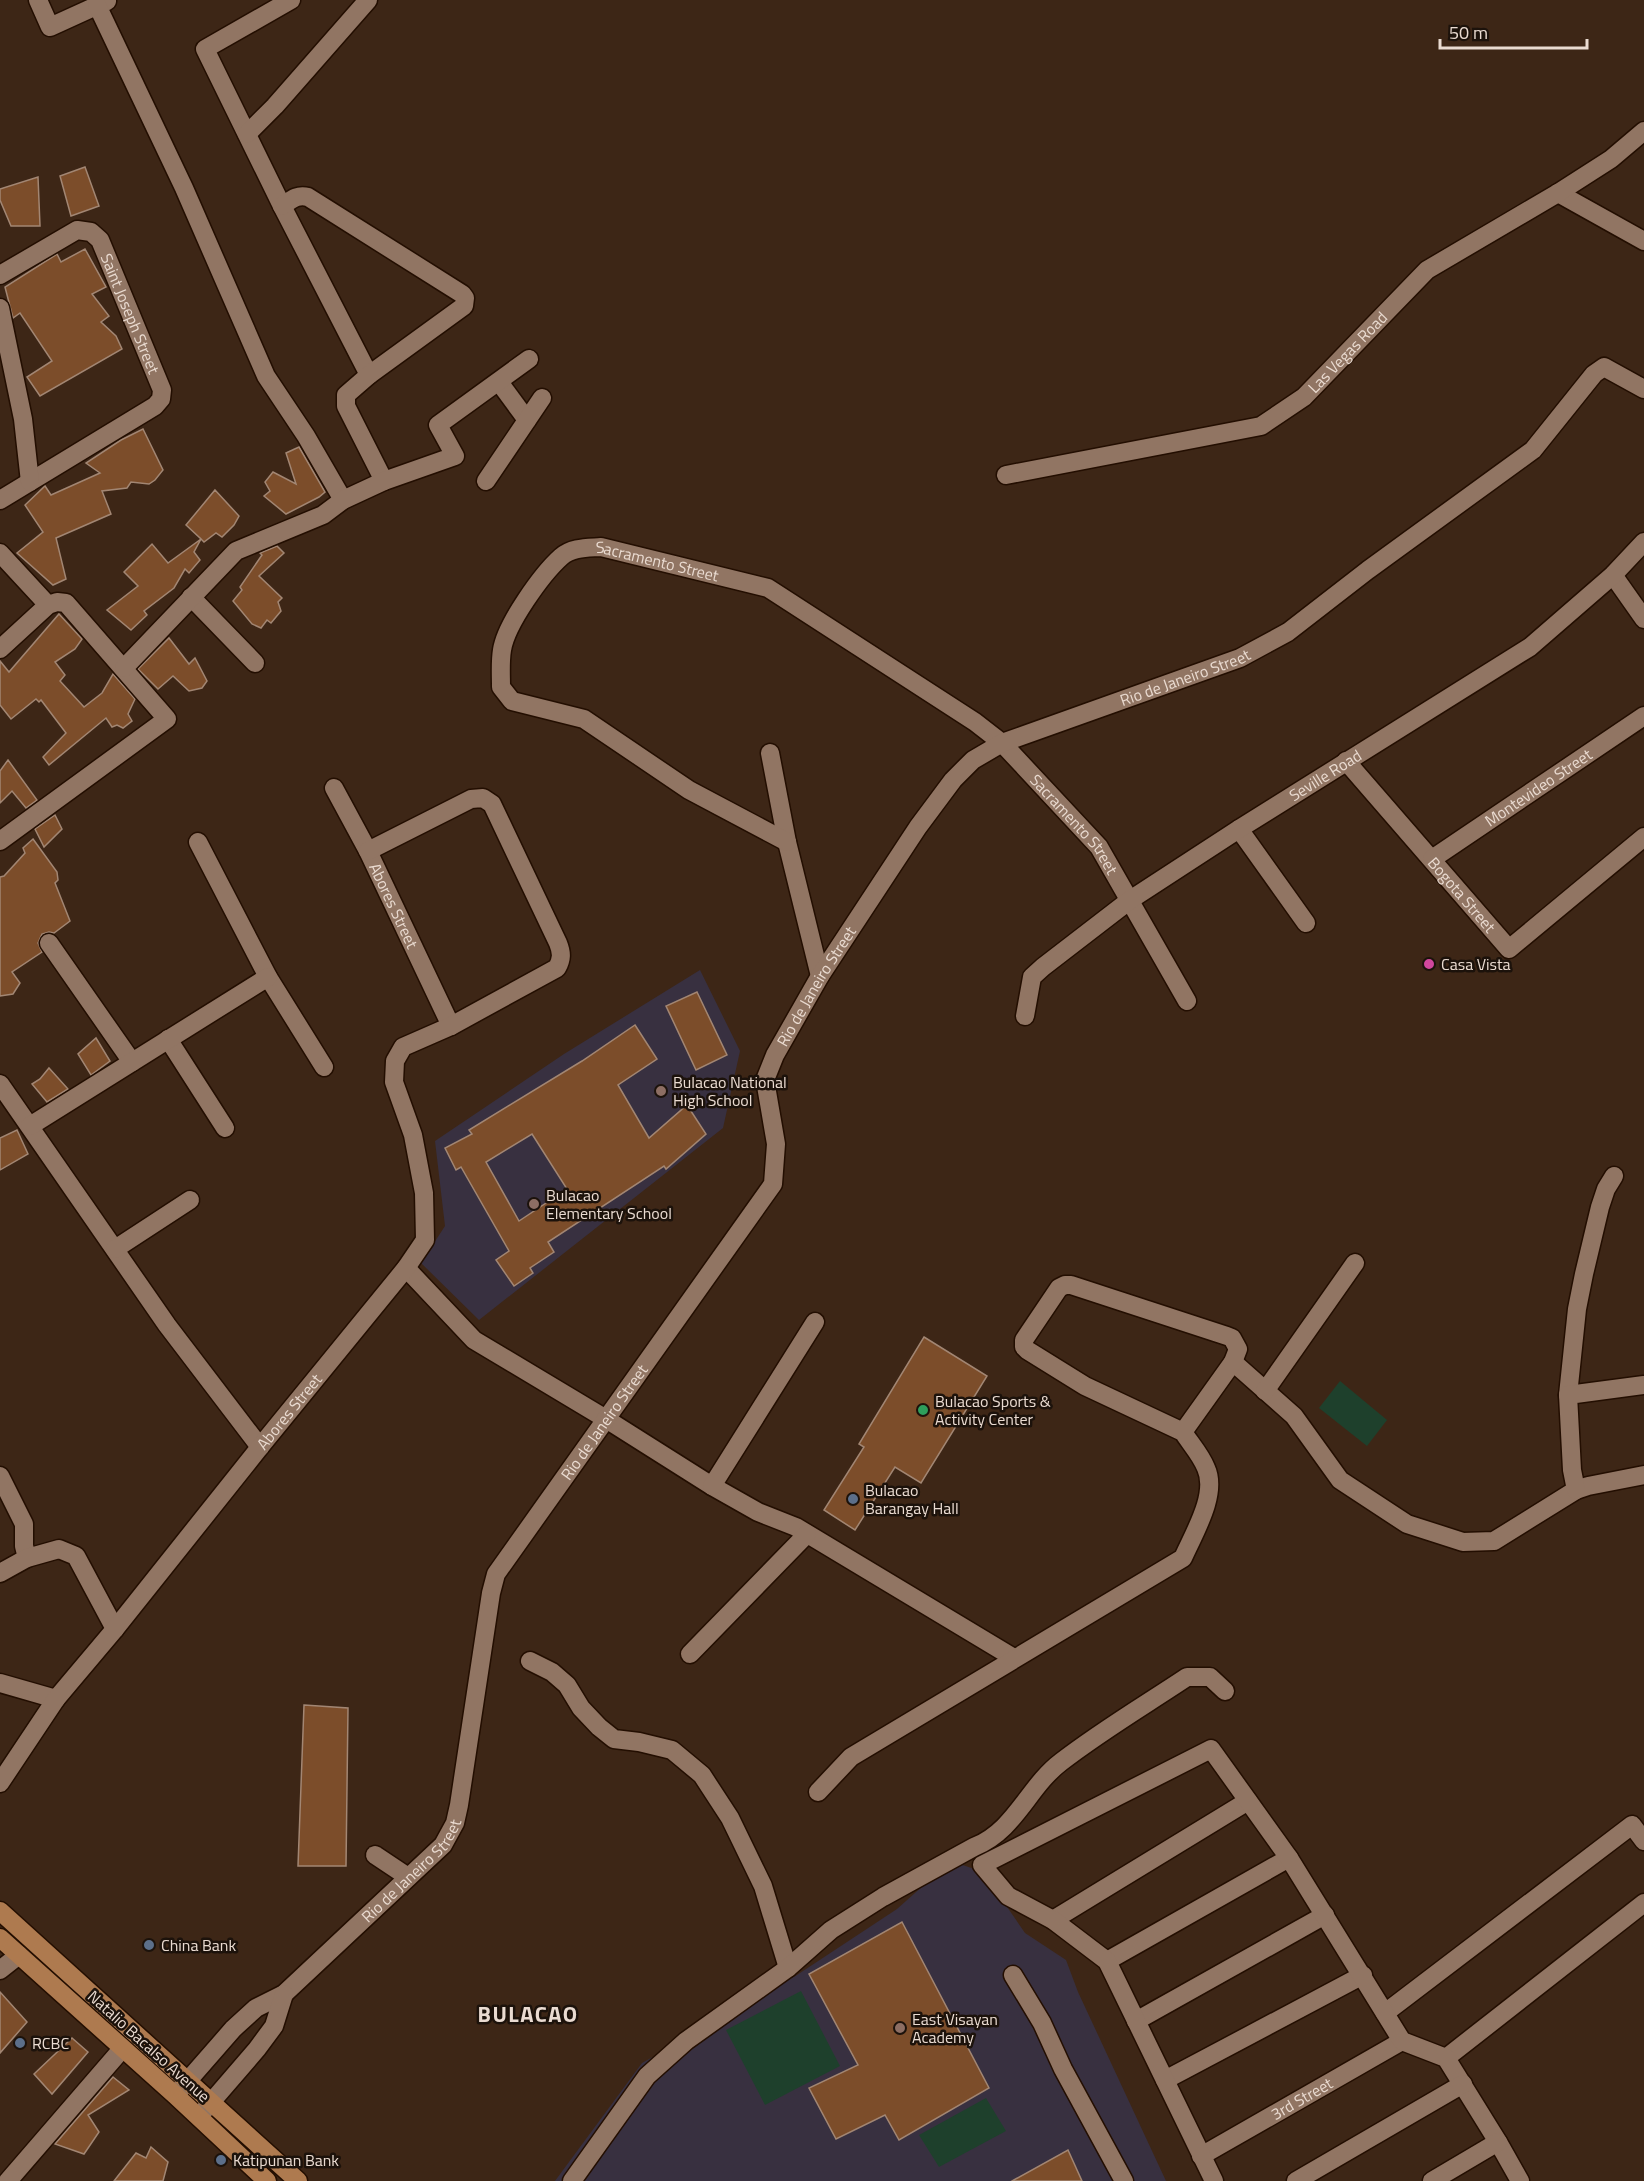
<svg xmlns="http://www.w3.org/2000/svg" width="1644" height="2181" font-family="'Titillium Web',sans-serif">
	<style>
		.education { fill: #383040 }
		.green { fill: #1e402c }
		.building { fill: #7c4d2a; stroke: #a28673; stroke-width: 1.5; fill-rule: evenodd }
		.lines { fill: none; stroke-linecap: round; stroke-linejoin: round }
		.minor-casing { stroke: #230e01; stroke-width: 21 }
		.major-casing { stroke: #230e01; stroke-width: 21 }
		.minor { stroke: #917563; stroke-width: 18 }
		.major { stroke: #ae7a4f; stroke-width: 18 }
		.hotel-dot { fill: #d1479c; stroke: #1c120b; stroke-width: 2 }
		.education-dot { fill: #8d6e63; stroke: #1c120b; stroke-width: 2 }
		.leisure-dot { fill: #2e9e5b; stroke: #1c120b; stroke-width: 2 }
		.service-dot { fill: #5c6f8a; stroke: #1c120b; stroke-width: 2 }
		.labels { text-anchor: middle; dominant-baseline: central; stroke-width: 5; stroke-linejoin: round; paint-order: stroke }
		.street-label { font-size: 16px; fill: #eadbd1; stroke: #1c120b }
		.poi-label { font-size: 16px; fill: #eadbd1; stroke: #1c120b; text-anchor: start }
		.district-label { font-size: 22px; font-weight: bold; letter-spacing: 1.5px; fill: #eadbd1; stroke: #1c120b }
	</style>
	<rect width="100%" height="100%" fill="#3d2616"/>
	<g class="education">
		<path d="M 700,970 L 740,1051 L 723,1128 L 479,1320 L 421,1263 L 445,1226 L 435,1141 L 564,1054 Z"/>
		<path d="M 951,1861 L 983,1872 L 1025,1933 L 1066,1960 L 1078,1992 L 1166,2181 L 555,2181 L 642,2063 L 797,1975 L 897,1909 Z"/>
	</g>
	<g class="green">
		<path d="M 1340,1381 L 1387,1420 L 1367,1446 L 1319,1408 Z"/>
		<path d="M 801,1991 L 840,2066 L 765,2105 L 726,2030 Z"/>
		<path d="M 986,2098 L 1006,2131 L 939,2167 L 919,2135 Z"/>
	</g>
	<g class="building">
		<path d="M 85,167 L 99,206 L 71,216 L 60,176 Z"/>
		<path d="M 38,177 L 40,226 L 11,226 L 0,200 L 0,189 Z"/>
		<path d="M 85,249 L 106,287 L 92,294 L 109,316 L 101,322 L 116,336 L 122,349 L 40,396 L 27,377 L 52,361 L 20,313 L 13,318 L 5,287 L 57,254 L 61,262 Z"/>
		<path d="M 143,429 L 163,470 L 155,480 L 149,484 L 131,482 L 127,488 L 102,491 L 111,514 L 56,538 L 66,579 L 53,585 L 17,553 L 43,532 L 25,505 L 45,486 L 51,495 L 100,473 L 86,463 L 121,440 Z"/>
		<path d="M 299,447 L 325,492 L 319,497 L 286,514 L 264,496 L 270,491 L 265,482 L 273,472 L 296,484 L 286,453 Z"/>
		<path d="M 215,490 L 239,516 L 234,525 L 222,537 L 216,533 L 204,542 L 201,539 L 194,552 L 200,560 L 189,573 L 185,569 L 174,588 L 144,611 L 147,615 L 131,630 L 107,610 L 138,586 L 124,572 L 152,544 L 168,563 L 201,539 L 186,525 Z"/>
		<path d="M 277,546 L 284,553 L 259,576 L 282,598 L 278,602 L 281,611 L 271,623 L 267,620 L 261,628 L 252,624 L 233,601 L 242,590 L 240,587 L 262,555 L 260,553 Z"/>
		<path d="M 59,614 L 82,639 L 75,649 L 55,662 L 65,675 L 60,681 L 84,707 L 102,693 L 113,674 L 135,699 L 128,714 L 132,721 L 123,728 L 117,725 L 112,727 L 106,718 L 49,765 L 43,757 L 66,733 L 41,700 L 39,702 L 36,699 L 11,719 L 0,705 L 0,661 L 9,672 Z"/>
		<path d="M 169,638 L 189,664 L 195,658 L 207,681 L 202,688 L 189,691 L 173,676 L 158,689 L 138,669 Z"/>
		<path d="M 8,760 L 37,800 L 26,808 L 12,791 L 0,803 L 0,771 Z"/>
		<path d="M 55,815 L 62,829 L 44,847 L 35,829 Z"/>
		<path d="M 33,839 L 57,872 L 58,880 L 55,883 L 70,921 L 54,933 L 49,932 L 42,934 L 38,943 L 42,952 L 12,972 L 20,983 L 13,994 L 0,996 L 0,877 L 4,876 L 25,853 L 23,848 Z"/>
		<path d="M 697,992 L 727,1055 L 696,1070 L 666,1006 Z"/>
		<path d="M 635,1025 L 657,1059 L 618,1085 L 649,1138 L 687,1105 L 706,1134 L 666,1169 L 664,1166 L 548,1242 L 554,1252 L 530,1268 L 533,1273 L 514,1286 L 496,1260 L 509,1251 L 461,1167 L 456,1170 L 445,1148 L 472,1134 L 469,1130 L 582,1061 ZM 532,1134 L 567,1189 L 519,1221 L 486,1162 Z"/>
		<path d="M 96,1038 L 110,1061 L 91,1075 L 78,1054 Z"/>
		<path d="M 49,1068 L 68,1089 L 47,1102 L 32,1084 L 40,1079 Z"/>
		<path d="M 17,1130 L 28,1154 L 0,1170 L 0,1138 Z"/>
		<path d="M 924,1337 L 987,1376 L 921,1483 L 895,1467 L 855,1530 L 824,1510 L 864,1447 L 859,1444 Z"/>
		<path d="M 304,1705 L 348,1708 L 346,1866 L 298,1866 Z"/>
		<path d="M 902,1922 L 989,2088 L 899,2140 L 885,2115 L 836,2139 L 809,2088 L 858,2065 L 809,1974 Z"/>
		<path d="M 0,1992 L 27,2022 L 0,2053 Z"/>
		<path d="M 72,2038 L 88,2052 L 52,2094 L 34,2074 Z"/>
		<path d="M 113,2077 L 129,2090 L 88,2115 L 99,2132 L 84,2154 L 55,2144 Z"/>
		<path d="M 151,2147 L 168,2162 L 163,2181 L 114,2181 L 136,2153 L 146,2158 Z"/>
		<path d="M 1068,2150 L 1082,2181 L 1012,2181 Z"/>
	</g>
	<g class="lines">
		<defs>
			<g id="minor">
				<path d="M 38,0 L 50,27 L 107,1"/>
				<path d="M 291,0 L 205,49 L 282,206 L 369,375"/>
				<path d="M 97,5 L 184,188 L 266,376 L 306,436 L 343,500"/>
				<path d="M 247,134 L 275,106 L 368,0"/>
				<path d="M 1558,193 L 1644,241"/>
				<path d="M 282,206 C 291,200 297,194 308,197 L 462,294 L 465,298 L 464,306 L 369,375 L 346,395 L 346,406 L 384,481"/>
				<path id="s1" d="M 0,275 L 77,230 L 91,232 L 100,240 L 162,390 L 161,399 L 155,406 L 0,500"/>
				<path d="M 0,308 L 23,419 L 30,482"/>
				<path d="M 499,382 L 527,420"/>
				<path id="s2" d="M 1006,475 L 1261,426 L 1304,397 L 1427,270 L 1558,193 L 1611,159 L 1644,131"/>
				<path d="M 486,481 L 542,398"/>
				<path d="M 0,553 L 48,605"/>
				<path d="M 1613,575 L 1644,619"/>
				<path d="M 191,597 L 255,663"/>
				<path d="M 0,649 L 48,605 L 57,602 L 66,603 L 167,719 L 0,841"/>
				<path d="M 124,668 L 236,551 L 323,515 L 343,500 L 384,481 L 455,456 L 438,425 L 529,359"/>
				<path d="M 770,753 L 787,842 L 820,976"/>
				<path id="s3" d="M 1346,761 L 1509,949 L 1644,837"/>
				<path id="s4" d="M 334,788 L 368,851 L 451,1026"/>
				<path d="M 1239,829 L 1306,923"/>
				<path d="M 198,842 L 268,977 L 324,1067"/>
				<path id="s5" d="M 787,842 L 689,790 L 584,719 L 512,701 L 501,687 C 501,675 500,662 502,650 C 506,624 542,574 561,557 C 572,547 588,548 601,547 L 768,588 L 975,722 L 1002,743 L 1099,847 L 1187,1001"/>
				<path id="s6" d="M 1432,859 L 1644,716"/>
				<path d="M 49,943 L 132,1062"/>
				<path id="s7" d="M 1025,1016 L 1032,977 L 1043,967 L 1130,900 L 1239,829 L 1530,647 L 1613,575 L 1644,542"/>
				<path d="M 168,1039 L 225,1128"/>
				<path d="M 0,1084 L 167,1325 L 260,1447"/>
				<path d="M 30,1126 L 268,977"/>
				<path d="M 115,1249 L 190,1200"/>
				<path d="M 406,1268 L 474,1340 L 606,1419 L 712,1486 L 758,1512 L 796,1527 L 1014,1658"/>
				<path d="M 1233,1362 L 1294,1416 L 1340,1480 L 1407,1524 L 1463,1542 L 1494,1541 L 1576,1490 L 1588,1486 L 1644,1475"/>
				<path d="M 1265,1391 L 1355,1263"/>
				<path d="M 1568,1395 L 1577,1309 L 1584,1274 L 1600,1207 L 1606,1189 L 1614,1176"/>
				<path d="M 0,1476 L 24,1524 L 24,1546 L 27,1558"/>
				<path d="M 712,1486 L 815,1322"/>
				<path d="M 1576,1490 L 1572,1470 L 1568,1395 L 1644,1385"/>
				<path d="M 0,1573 L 27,1558 L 59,1549 L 76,1556 L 115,1629"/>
				<path d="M 690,1654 L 807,1534"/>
				<path d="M 530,1661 L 552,1672 L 567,1685 L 581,1708 L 599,1727 L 614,1739 L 639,1742 L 672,1750 L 702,1775 L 730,1818 L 763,1886 L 788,1968"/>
				<path d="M 0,1683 L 56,1699"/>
				<path id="s8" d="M 0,1783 L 56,1699 L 115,1629 L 260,1447 L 406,1268 L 425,1240 L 424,1193 L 413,1135 L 394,1082 L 395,1061 L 403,1047 L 451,1026 L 557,968 C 562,959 562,953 558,943 L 492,804 L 483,798 L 471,799 L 368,851"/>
				<path d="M 818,1792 L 851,1757 L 1183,1558 C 1194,1533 1218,1494 1206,1468 C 1201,1455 1190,1443 1183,1432 L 1233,1362 L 1238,1349 L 1232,1338 L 1227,1336 L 1071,1285 L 1065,1285 L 1059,1288 L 1024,1340 L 1024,1347 L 1027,1350 L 1085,1386 L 1183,1432"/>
				<path d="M 375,1855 L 408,1877"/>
				<path d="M 1053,1920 L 1248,1801"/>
				<path d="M 1107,1961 L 1289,1858"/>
				<path d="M 0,1970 L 19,1955"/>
				<path d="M 1013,1975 L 1042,2023 L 1063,2069 L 1124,2181"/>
				<path d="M 1385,2013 L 1632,1825 L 1644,1841"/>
				<path d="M 1136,2021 L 1325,1915"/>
				<path d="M 1446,2058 L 1644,1903"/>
				<path d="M 1165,2080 L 1363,1975"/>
				<path id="s9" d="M 178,2092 L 233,2029 L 256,2008 L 284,1994 L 443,1845 L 455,1823 L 459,1805 L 491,1593 L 496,1574 L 773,1184 L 776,1144 L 765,1080 L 775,1055 L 820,976 L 918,827 L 953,780 L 973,760 L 1002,743 L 1240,658 L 1288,632 L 1368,570 L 1533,450 L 1594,374 L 1604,367 L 1644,389"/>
				<path d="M 201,2114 L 257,2049 L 274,2026 L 284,1994"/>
				<path id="s10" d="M 1201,2156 L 1402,2041"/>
				<path d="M 8,2181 L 122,2049"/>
				<path d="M 572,2181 L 647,2076 L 686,2041 L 788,1968 L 831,1930 L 883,1897 L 974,1847 C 1015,1831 1028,1787 1061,1762 C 1101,1731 1145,1705 1187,1677 L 1210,1677 L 1225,1691"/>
				<path d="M 1214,2181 L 1107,1961 L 1053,1920 L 1008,1896 L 982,1865 L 1211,1749 L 1289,1858 L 1402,2041 L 1446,2058 L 1498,2142 L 1520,2181"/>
				<path d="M 1296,2181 L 1463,2084"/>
				<path d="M 1432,2181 L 1498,2142"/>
			</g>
			<g id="major">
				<path d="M 0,1911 L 298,2181"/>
				<path d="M 0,1938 L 175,2095 L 267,2181"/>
			</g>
		</defs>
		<use href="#minor" class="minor-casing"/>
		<use href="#major" class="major-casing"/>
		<use href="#minor" class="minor"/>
		<use href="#major" class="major"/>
	</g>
	<circle class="hotel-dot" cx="1429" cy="964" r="6"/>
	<g class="education-dot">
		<circle cx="661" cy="1091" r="6"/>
		<circle cx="534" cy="1204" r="6"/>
		<circle cx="900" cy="2028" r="6"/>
	</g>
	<circle class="leisure-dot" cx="923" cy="1410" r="6"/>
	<g class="service-dot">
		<circle cx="853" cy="1499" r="6"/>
		<circle cx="149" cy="1945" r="6"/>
		<circle cx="20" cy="2043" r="6"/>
		<circle cx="221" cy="2160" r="6"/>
	</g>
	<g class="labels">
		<g class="street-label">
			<text stroke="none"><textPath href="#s1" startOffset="195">Saint Joseph Street</textPath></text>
			<text stroke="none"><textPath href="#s2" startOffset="374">Las Vegas Road</textPath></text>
			<text stroke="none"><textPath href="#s5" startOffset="578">Sacramento Street</textPath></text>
			<text stroke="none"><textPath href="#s9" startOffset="1836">Rio de Janeiro Street</textPath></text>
			<text stroke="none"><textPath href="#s7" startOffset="396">Seville Road</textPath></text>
			<text stroke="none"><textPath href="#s6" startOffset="128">Montevideo Street</textPath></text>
			<text stroke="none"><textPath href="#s5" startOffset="1082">Sacramento Street</textPath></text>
			<text stroke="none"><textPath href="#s3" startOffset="177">Bogota Street</textPath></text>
			<text stroke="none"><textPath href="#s4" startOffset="132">Abores Street</textPath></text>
			<text stroke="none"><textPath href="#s9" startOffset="1332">Rio de Janeiro Street</textPath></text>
			<text stroke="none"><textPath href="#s8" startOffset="471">Abores Street</textPath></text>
			<text stroke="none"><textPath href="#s9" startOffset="828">Rio de Janeiro Street</textPath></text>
			<text stroke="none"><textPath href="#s9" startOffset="324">Rio de Janeiro Street</textPath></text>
			<text transform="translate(149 2046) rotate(42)">Natalio Bacalso Avenue</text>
			<text stroke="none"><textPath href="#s10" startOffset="116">3rd Street</textPath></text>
		</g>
		<g class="poi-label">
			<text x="1441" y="964">Casa Vista</text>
			<text x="673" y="1082">Bulacao National<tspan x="673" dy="18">High School</tspan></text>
			<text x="546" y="1195">Bulacao<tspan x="546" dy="18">Elementary School</tspan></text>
			<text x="935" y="1401">Bulacao Sports &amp;<tspan x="935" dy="18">Activity Center</tspan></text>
			<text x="865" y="1490">Bulacao<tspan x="865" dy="18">Barangay Hall</tspan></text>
			<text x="161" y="1945">China Bank</text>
			<text x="912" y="2019">East Visayan<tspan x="912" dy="18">Academy</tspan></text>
			<text x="32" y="2043">RCBC</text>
			<text x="233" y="2160">Katipunan Bank</text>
		</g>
		<g class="district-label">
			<text x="528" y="2014">BULACAO</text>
		</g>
	</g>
	<path d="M1440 39v9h147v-9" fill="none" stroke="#eadbd1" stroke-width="3"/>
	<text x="1449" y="39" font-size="18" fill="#eadbd1" stroke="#1c120b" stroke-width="4.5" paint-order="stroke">50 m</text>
</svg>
